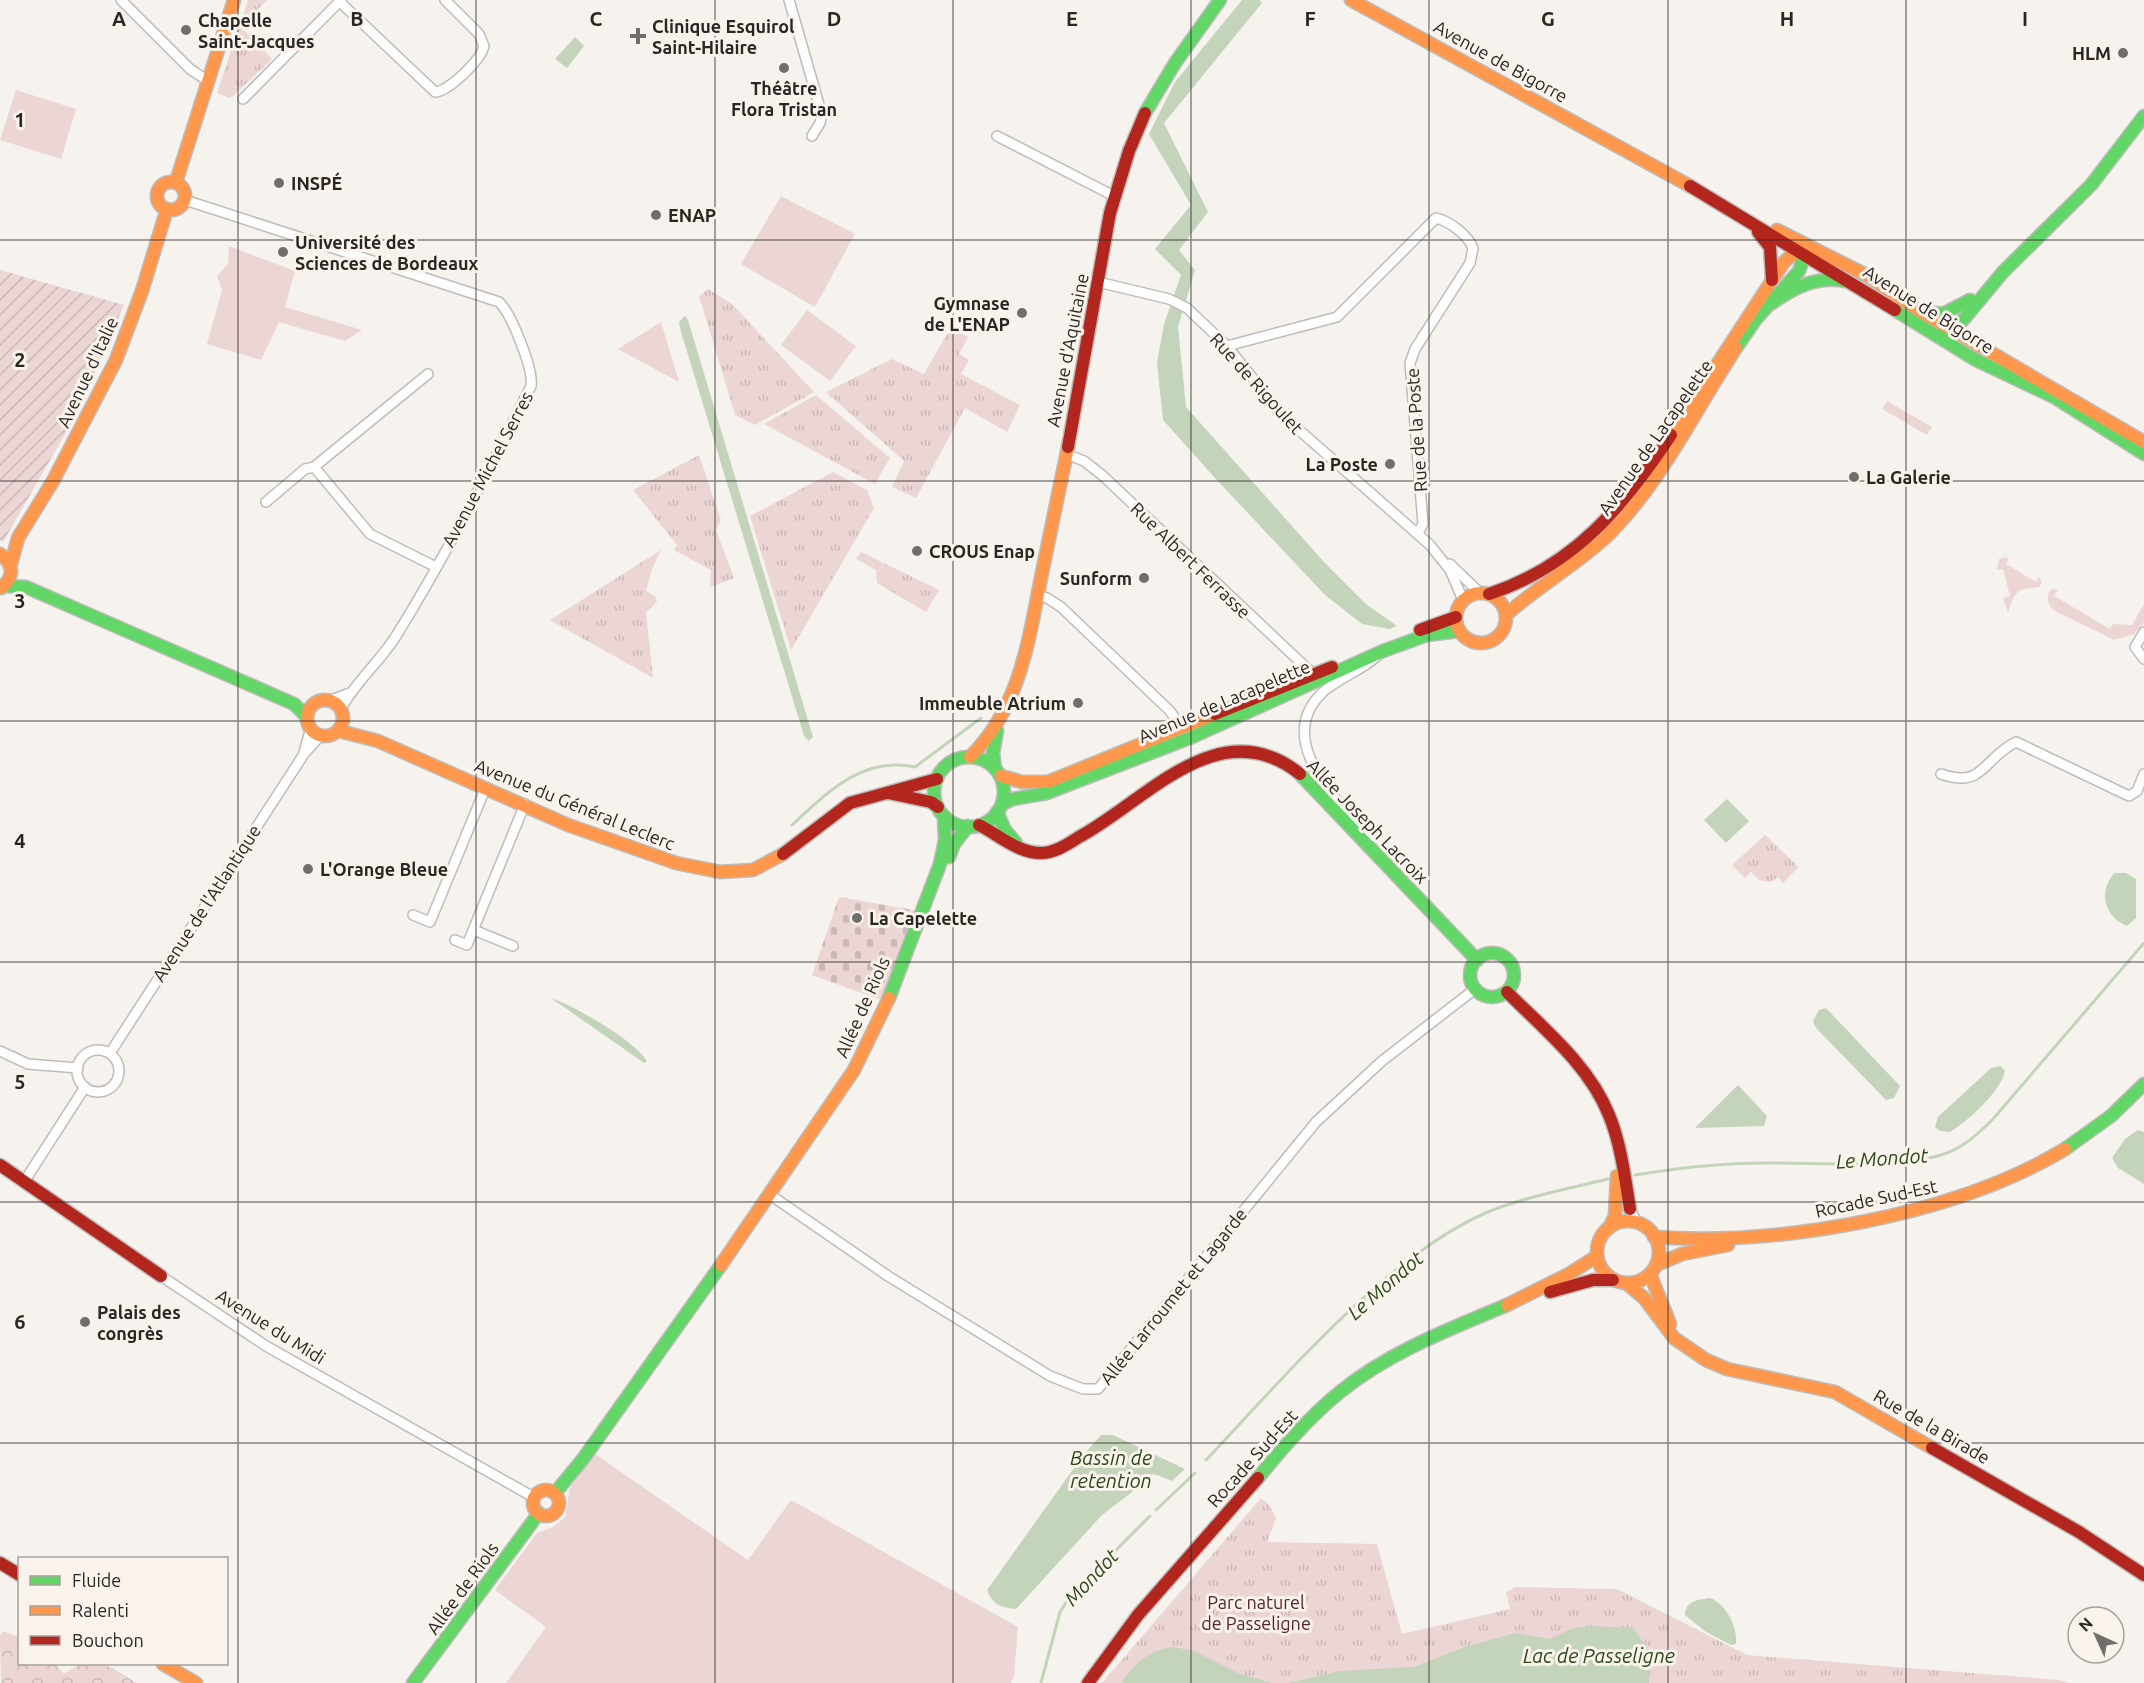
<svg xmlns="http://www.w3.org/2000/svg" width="2144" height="1683" font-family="Ubuntu,sans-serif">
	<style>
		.grass { fill: #ecd5d5 }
		.forest { fill: url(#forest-crowns) }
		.cemetery { fill: url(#cemetery-stones) }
		.park { fill: url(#park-tufts) }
		.garden { fill: url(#garden-furrows) }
		.water { fill: #c4d4ba }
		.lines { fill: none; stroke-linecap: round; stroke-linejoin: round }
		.stream { stroke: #c4d4ba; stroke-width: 3 }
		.street-casing { stroke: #bebcb9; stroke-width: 12 }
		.fast-casing { stroke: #bebcb9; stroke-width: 15 }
		.slow-casing { stroke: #bebcb9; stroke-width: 15 }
		.jam-casing { stroke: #bebcb9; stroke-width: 15 }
		.street { stroke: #fefdfd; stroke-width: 9 }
		.fast { stroke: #63d668; stroke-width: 12 }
		.slow { stroke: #ff974d; stroke-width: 12 }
		.jam { stroke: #b3261e; stroke-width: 12 }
		.grid { fill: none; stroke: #292624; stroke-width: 1.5; stroke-opacity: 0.55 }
		.poi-dot { fill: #716e6b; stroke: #f9f3ec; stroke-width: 2 }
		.labels { text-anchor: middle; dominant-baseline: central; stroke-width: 6; stroke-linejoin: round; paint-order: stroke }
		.poi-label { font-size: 18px; font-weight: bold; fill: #292624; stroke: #f9f3ec; text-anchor: start }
		.street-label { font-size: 18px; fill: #292624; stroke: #f9f3ec }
		.park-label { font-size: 18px; fill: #59212b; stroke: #f9f3ec }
		.water-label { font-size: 20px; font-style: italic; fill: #294818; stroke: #f9f3ec }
		.grid-label { font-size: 20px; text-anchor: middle; font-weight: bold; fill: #292624; stroke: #f9f3ec; stroke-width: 6; stroke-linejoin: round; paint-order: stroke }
	</style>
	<defs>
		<pattern id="forest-crowns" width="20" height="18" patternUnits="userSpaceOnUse" patternTransform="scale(1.5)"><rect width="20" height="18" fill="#ecd5d5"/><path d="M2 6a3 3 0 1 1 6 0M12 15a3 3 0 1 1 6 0" fill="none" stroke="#cab7b7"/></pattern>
		<pattern id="cemetery-stones" width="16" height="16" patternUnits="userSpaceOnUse" patternTransform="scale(1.5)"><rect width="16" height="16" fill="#ecd5d5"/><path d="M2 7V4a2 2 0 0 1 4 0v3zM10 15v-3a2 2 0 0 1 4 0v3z" fill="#cab7b7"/></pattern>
		<pattern id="park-tufts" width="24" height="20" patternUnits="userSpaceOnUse" patternTransform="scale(1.5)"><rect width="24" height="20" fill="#ecd5d5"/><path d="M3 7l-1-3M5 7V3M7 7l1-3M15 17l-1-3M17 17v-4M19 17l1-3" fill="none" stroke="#cab7b7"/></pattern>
		<pattern id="garden-furrows" width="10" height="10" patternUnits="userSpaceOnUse" patternTransform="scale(1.5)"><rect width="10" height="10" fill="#ecd5d5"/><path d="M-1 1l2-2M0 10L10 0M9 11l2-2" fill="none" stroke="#cab7b7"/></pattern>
	</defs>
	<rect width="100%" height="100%" fill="#f6f3ef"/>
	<g class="grass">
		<path d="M 16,90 L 76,109 L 61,159 L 0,140 Z"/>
		<path d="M 781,196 L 855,234 L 815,307 L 741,264 Z"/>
		<path d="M 229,246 L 295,271 L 285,307 L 362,330 L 345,341 L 279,322 L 261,360 L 207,344 L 222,290 L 217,276 L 228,264 Z"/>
		<path d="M 807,310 L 856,346 L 830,381 L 781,345 Z"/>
		<path d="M 661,322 L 679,382 L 618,349 Z"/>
		<path d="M 1887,401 L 1932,427 L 1927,435 L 1882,409 Z"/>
		<path d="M 2006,557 L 2009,559 L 2006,564 L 2036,582 L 2039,577 L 2042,582 L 2039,587 C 2017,589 2015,590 2008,613 L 2003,598 L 2010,596 L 2003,569 L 1997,570 L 1999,559 Z"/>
		<path d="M 2054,589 L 2058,590 L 2054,596 L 2110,629 L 2113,624 L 2132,625 L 2144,604 L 2144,623 L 2134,634 L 2114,640 L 2053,610 C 2048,603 2046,598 2050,590 Z"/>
		<path d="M 595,1454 L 748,1560 L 791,1500 L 1018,1627 L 1014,1677 L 1011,1683 L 506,1683 L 546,1627 L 495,1590 L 537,1533 L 553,1527 L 565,1517 L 570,1488 Z"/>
	</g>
	<path class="forest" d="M 3,1631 L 19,1637 L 20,1664 L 55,1664 L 64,1674 C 92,1652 111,1666 136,1683 L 1,1683 L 0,1636 Z"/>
	<path class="cemetery" d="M 839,897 L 913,910 L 915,915 L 881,1000 L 812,975 Z"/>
	<g class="park">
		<path d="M 248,0 L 267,0 L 241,27 L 272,59 L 231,98 L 217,93 Z"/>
		<path d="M 708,289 L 732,304 L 814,392 L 755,425 L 735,415 L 699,296 Z"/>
		<path d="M 951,327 L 968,337 L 959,354 L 969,360 L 961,374 L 1020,405 L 1007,432 L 965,408 L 916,498 L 892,487 L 904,461 L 826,392 L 892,359 L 924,374 Z"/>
		<path d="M 816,395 L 890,458 L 875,484 L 764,424 Z"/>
		<path d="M 699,455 L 721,520 L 716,530 L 734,578 L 710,587 L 711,570 L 674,550 L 677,545 L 633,490 Z"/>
		<path d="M 833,472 L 867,490 L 874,508 L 791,650 L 750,516 Z"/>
		<path d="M 661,550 L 652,569 L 646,591 L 655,596 L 657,602 L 646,612 L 653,678 L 550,620 Z"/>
		<path d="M 861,552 L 939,590 L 926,612 L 877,583 L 876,570 L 856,559 Z"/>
		<path d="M 1765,835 L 1799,867 L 1783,883 L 1778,877 L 1771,882 L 1759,880 L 1751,872 L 1745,878 L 1732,865 Z"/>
		<path d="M 1261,1498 L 1269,1505 L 1276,1518 L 1267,1542 L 1377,1544 L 1402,1634 L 1510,1609 L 1506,1592 L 1516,1587 L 1617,1589 L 1747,1655 L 2060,1680 L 2069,1683 L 1102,1683 Z"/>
	</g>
	<path class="garden" d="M 0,270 L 124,305 L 76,415 L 3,542 L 0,540 Z"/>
	<g class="water">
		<path d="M 1242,0 L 1260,0 L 1262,3 L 1164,123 L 1208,212 L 1179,250 L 1195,270 L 1178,327 L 1186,407 L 1324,562 L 1366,604 L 1397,626 L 1390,629 L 1362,624 L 1325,595 L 1215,478 L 1163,420 L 1157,363 L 1164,324 L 1181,275 L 1155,249 L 1191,205 L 1149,134 L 1175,82 Z"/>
		<path d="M 575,37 L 584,46 L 567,68 L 555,59 Z"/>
		<path d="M 685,316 L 688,320 L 813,737 L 809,741 L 804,736 L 681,332 L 679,322 Z"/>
		<path d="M 1727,799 L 1749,821 L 1726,843 L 1704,820 Z"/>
		<path d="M 2114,873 L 2126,873 L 2136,879 L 2136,918 L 2127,926 C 2104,916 2098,893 2114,873 Z"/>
		<path d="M 551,998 C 575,1006 634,1040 647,1061 L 644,1063 Z"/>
		<path d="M 1826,1008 L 1900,1086 L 1894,1098 L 1886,1100 L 1816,1028 L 1813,1021 L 1819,1010 Z"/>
		<path d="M 2000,1066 L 2005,1071 C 2001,1091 1968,1121 1950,1132 L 1940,1131 L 1935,1127 L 1938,1117 L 1991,1068 Z"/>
		<path d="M 1738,1085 L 1767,1116 L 1764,1126 L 1695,1128 Z"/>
		<path d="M 2138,1130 L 2144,1132 L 2144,1184 L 2118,1168 L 2112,1158 L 2125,1139 Z"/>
		<path d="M 1101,1435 L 1113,1435 L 1185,1469 L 1172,1481 L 1157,1475 L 1147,1474 L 1132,1492 L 1102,1515 L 1016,1609 C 1001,1608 992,1604 987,1590 L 1084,1454 Z"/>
		<path d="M 1710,1598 C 1726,1604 1738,1627 1736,1644 L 1731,1645 L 1706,1632 L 1685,1615 C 1686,1600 1698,1600 1710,1598 Z"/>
		<path d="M 1591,1626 L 1633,1628 L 1648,1649 L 1649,1683 L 1288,1683 L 1340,1671 L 1414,1667 L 1462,1648 L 1515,1633 L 1550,1639 L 1573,1628 Z"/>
		<path d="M 1173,1647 L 1194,1651 L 1238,1673 L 1271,1683 L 1122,1683 C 1134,1663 1149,1650 1173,1647 Z"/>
	</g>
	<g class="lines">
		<g class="stream">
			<path d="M 792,825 C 828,792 862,756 915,767 L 981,718"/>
			<path d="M 1635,1175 C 1682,1167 1729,1162 1777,1163 C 1822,1163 1899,1168 1941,1155 C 1962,1149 1978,1134 1993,1119 L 2144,943"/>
			<path d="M 1206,1460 C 1282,1380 1394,1246 1498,1208 C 1533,1195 1572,1188 1608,1179"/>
			<path d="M 1156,1510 L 1195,1473"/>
			<path d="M 1041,1683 L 1060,1612 L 1071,1595 L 1150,1516"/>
		</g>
		<defs>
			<g id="street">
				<path d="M 121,0 L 190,69 L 208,81"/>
				<path d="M 789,0 L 822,115 L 820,123 L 812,136"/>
				<path d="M 340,2 L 435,92 C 448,92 481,60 484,46 L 479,34 L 445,0"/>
				<path d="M 243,99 L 341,0"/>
				<path d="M 997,136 L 1114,196"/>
				<path d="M 185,200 L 499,302 C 511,313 534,370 531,386 C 489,470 446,556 396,636 C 380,662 355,682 341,709"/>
				<path d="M 1098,282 L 1169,299 L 1187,308 L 1227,346 L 1282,415 L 1430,545 L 1450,570 L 1463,600"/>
				<path d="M 1227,346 L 1337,317 L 1436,218 C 1449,221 1468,235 1473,248 L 1470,263 L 1415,349 L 1410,363 L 1423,524 L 1418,533"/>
				<path d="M 428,374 L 314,467 L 370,534 L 436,567"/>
				<path d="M 1066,454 L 1084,461 L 1102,475 L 1312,673"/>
				<path d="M 266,502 L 305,469 L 314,467"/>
				<path d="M 1450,564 L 1480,593"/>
				<path d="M 1037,595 L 1047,598 L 1061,607 L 1170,711 L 1182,729"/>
				<path d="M 2144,632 L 2135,647 L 2144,659"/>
				<path d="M 331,700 L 350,693"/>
				<path d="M 304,752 L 311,728"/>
				<path d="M 1941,774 C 1984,789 1982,759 2016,742 L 2129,796 L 2137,791 L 2144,774"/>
				<path d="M 1369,838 C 1338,800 1272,740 1323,692 C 1340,677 1361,671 1377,656"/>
				<path d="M 413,915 L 430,922 L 486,787"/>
				<path d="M 474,930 L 513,946"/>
				<path d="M 455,940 L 467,945 L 525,804"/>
				<circle cx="98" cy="1071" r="21"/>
				<path d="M 0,1051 L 28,1064 L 78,1068"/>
				<path d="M 110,1053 L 304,754 L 321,735"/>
				<path d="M 24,1182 L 85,1087"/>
				<path d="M 769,1194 L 888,1276 L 1050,1376 L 1083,1389 L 1098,1389 L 1316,1122 L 1382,1061 L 1475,989"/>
				<path d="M 1630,1209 L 1637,1223"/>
				<path d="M 161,1276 L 266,1346 L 535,1498"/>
			</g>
			<g id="fast">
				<path d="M 1145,113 L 1175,63 L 1220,0"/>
				<path d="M 1772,303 C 1795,287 1816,276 1845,281"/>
				<path d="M 1895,310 L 1974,359 L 2054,397 L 2144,454"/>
				<path d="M 1927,312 L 1943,314 L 1970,300"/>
				<path d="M 1944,330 L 1958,326 L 2003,272 L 2091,185 L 2144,116"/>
				<path d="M 1736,348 L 1756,319 L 1799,271 L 1802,262 L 1800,249"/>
				<path d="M 4,586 L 26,587 L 294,704 L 307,717"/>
				<circle cx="969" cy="792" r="35"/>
				<path d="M 995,768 L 993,753 L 997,731"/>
				<path d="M 1300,774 L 1477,960"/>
				<path d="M 1002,804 L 1013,799 L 1047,793 L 1192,737 L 1383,651 L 1427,635 L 1459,631"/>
				<path d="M 997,812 L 1005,830 L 1016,843"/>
				<path d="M 949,857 L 954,844 L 968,826"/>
				<circle cx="1492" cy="975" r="22"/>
				<path d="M 889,998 L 940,864 L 945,840 L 944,816"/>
				<path d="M 2065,1149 L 2111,1116 L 2144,1084"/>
				<path d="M 1258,1478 C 1283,1447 1309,1417 1340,1392 C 1389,1352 1450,1329 1507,1305"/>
				<path d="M 555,1493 L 583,1459 L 721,1265"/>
				<path d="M 413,1683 L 539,1513"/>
			</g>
			<g id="slow">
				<path d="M 1351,0 L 1690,186"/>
				<circle cx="171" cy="196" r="14"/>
				<path d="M 176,182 L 234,0"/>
				<path d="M 1777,230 L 1868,276 L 1918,310 L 2144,442"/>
				<path d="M 1671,435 L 1784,262 L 1800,248"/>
				<path d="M 0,554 C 14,564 15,577 1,588"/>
				<path d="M 11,564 L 18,538 L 53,481 L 116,360 L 142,291 L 167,209"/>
				<circle cx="1481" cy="618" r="25"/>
				<path d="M 1506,615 C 1538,586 1576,565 1607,536 C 1661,483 1695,410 1736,348"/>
				<circle cx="325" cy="718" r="18"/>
				<path d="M 339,731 L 378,741 L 568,825 L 676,863 L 720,872 L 753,870 L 783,854"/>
				<path d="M 970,757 C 1022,706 1029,636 1043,568 C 1051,528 1060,487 1068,447"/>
				<path d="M 1001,776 L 1022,782 L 1048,782 L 1215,714"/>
				<circle cx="1628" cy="1252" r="31"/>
				<path d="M 1609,1228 L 1615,1216 L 1617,1176"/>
				<path d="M 1654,1237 C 1781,1246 1956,1215 2065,1149"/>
				<path d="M 721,1265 L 854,1070 L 889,998"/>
				<path d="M 1656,1265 L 1682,1254 L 1728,1245"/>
				<path d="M 1650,1274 L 1670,1324"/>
				<path d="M 1626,1283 L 1644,1298 L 1674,1338 L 1706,1360 L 1727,1369 L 1835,1392 L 1932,1448"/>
				<path d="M 1507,1305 L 1569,1274 L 1597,1256"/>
				<circle cx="546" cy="1503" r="13"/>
				<path d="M 163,1664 L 196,1683"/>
			</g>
			<g id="jam">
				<path d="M 1690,186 L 1895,310"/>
				<path d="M 1758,232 L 1770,247 L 1772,280"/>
				<path d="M 1068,447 L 1110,213 L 1129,151 L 1145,113"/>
				<path d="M 1489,594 C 1574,566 1623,507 1671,435"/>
				<path d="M 1420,630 L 1456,617"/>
				<path d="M 1215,714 L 1332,667"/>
				<path d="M 888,793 L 931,802 L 938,807"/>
				<path d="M 979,825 C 999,835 1018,853 1041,853 C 1055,853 1068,844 1079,837 C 1145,802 1219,709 1300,774"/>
				<path d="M 783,854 L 850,803 L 937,779"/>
				<path d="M 1507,992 C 1544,1029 1589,1065 1609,1115 C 1621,1144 1625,1178 1630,1209"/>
				<path d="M 0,1165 L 161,1276"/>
				<path d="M 1550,1292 L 1593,1280 L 1613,1280"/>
				<path d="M 1932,1448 L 2079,1532 L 2144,1575"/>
				<path d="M 0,1563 L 20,1575"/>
				<path d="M 1088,1683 L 1138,1615 L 1258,1478"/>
			</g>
		</defs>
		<use href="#street" class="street-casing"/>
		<use href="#fast" class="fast-casing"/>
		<use href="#slow" class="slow-casing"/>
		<use href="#jam" class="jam-casing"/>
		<use href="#street" class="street"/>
		<use href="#fast" class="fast"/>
		<use href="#slow" class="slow"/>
		<use href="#jam" class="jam"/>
	</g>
	<path class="grid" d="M 238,0 L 238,1683M 476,0 L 476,1683M 715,0 L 715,1683M 953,0 L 953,1683M 1191,0 L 1191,1683M 1429,0 L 1429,1683M 1668,0 L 1668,1683M 1906,0 L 1906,1683M 0,240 L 2144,240M 0,481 L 2144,481M 0,721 L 2144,721M 0,962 L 2144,962M 0,1202 L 2144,1202M 0,1443 L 2144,1443"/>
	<g class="poi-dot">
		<circle cx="186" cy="30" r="6"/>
		<path d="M635 27h6v6h6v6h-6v6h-6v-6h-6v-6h6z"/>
		<circle cx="2123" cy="53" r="6"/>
		<circle cx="784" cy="68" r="6"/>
		<circle cx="279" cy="183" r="6"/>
		<circle cx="656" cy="215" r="6"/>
		<circle cx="283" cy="252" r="6"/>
		<circle cx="1022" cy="313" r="6"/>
		<circle cx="1390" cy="464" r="6"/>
		<circle cx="1854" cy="477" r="6"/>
		<circle cx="917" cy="551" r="6"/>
		<circle cx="1144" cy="578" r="6"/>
		<circle cx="1078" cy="703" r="6"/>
		<circle cx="308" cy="869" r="6"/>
		<circle cx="857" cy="918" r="6"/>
		<circle cx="85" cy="1322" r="6"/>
	</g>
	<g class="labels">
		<g class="poi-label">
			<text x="198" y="20">Chapelle<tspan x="198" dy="21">Saint-Jacques</tspan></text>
			<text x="652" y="26">Clinique Esquirol<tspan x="652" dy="21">Saint-Hilaire</tspan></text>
			<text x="2111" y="53" text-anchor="end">HLM</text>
			<text x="784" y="88" text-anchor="middle">Théâtre<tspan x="784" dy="21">Flora Tristan</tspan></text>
			<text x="291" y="183">INSPÉ</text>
			<text x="668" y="215">ENAP</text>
			<text x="295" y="242">Université des<tspan x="295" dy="21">Sciences de Bordeaux</tspan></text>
			<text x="1010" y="303" text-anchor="end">Gymnase<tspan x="1010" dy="21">de L'ENAP</tspan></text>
			<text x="1378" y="464" text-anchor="end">La Poste</text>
			<text x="1866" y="477">La Galerie</text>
			<text x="929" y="551">CROUS Enap</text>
			<text x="1132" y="578" text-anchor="end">Sunform</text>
			<text x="1066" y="703" text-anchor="end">Immeuble Atrium</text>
			<text x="320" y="869">L'Orange Bleue</text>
			<text x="869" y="918">La Capelette</text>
			<text x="97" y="1312">Palais des<tspan x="97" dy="21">congrès</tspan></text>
		</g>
		<g class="street-label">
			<text transform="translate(1501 61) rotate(29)">Avenue de Bigorre</text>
			<text transform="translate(1929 309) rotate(32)">Avenue de Bigorre</text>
			<text transform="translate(1067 350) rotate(-79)">Avenue d'Aquitaine</text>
			<text transform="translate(87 372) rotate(-65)">Avenue d'Italie</text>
			<text transform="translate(1257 383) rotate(48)">Rue de Rigoulet</text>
			<text transform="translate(1416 430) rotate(-94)">Rue de la Poste</text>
			<text transform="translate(1655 437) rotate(-55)">Avenue de Lacapelette</text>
			<text transform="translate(487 469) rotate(-62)">Avenue Michel Serres</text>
			<text transform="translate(1191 560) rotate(44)">Rue Albert Ferrasse</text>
			<text transform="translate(1224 701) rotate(-23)">Avenue de Lacapelette</text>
			<text transform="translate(575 804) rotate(22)">Avenue du Général Leclerc</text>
			<text transform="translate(1368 821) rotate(46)">Allée Joseph Lacroix</text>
			<text transform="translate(206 903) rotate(-57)">Avenue de l'Atlantique</text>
			<text transform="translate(862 1007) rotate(-66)">Allée de Riols</text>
			<text transform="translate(1876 1198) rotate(-12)">Rocade Sud-Est</text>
			<text transform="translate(1173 1296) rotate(-51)">Allée Larroumet et Lagarde</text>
			<text transform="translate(271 1326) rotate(32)">Avenue du Midi</text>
			<text transform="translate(1932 1426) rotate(30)">Rue de la Birade</text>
			<text transform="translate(1252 1458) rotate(-48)">Rocade Sud-Est</text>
			<text transform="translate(462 1588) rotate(-54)">Allée de Riols</text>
		</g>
		<g class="park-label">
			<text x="1256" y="1602">Parc naturel<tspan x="1256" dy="21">de Passeligne</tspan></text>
		</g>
		<g class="water-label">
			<text transform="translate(1882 1158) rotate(-4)">Le Mondot</text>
			<text transform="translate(1385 1285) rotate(-41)">Le Mondot</text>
			<text x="1111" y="1457">Bassin de<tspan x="1111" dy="23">retention</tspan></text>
			<text transform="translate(1091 1577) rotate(-47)">Mondot</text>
			<text x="1599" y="1655">Lac de Passeligne</text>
		</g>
	</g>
	<g class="grid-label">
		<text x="119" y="26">A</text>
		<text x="357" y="26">B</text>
		<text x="596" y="26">C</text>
		<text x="834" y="26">D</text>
		<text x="1072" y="26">E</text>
		<text x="1310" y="26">F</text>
		<text x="1548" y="26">G</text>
		<text x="1787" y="26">H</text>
		<text x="2025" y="26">I</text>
		<text x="20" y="127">1</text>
		<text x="20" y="367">2</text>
		<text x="20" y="608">3</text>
		<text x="20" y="848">4</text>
		<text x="20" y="1089">5</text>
		<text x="20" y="1329">6</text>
	</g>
	<rect x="18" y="1557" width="210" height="108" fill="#f9f3ec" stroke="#a6a19c" stroke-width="1.5"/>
	<rect x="30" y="1576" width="30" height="9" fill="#63d668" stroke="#a6a19c" stroke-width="1.5"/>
	<text x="72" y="1587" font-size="18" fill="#292624">Fluide</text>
	<rect x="30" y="1606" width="30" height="9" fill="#ff974d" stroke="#a6a19c" stroke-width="1.5"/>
	<text x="72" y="1617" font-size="18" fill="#292624">Ralenti</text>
	<rect x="30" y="1636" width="30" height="9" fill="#b3261e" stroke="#a6a19c" stroke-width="1.5"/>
	<text x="72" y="1647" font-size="18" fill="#292624">Bouchon</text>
	<g transform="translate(2096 1635) rotate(315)"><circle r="28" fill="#f9f3ec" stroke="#a6a19c" stroke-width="1.5"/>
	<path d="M0-4.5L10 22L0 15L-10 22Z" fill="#716e6b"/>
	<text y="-9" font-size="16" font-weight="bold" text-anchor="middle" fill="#292624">N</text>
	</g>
</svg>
